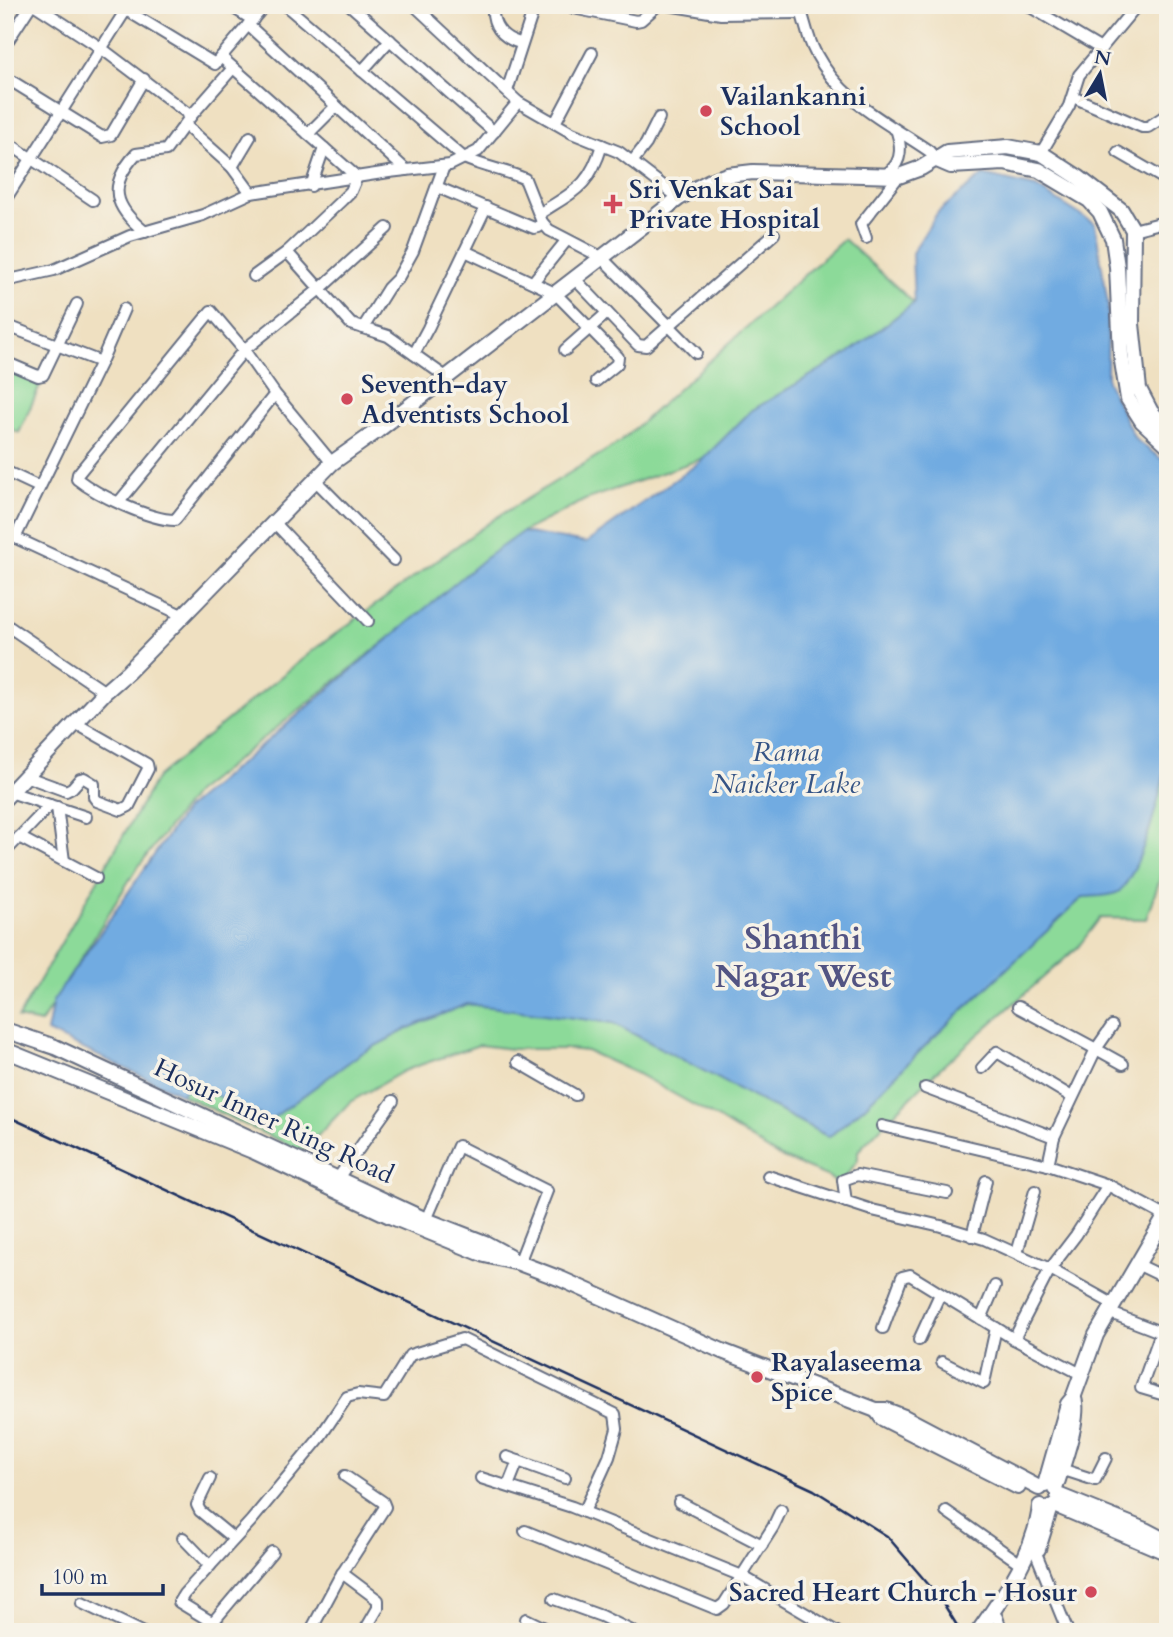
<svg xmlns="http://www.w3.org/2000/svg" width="1173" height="1637" font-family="Cardo,serif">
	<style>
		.green { fill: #8cda99; stroke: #54847c; stroke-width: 2 }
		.water { fill: #71abe1; stroke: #466da0; stroke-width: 2 }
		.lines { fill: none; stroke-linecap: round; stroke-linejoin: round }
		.minor-casing { stroke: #656d81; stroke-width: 14 }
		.major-casing { stroke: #656d81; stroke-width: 18 }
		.minor { stroke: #fff; stroke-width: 10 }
		.major { stroke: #fff; stroke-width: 14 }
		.rail { stroke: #1b2f5e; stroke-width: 2.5 }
		.poi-dot { fill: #d1495b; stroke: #f7f3e8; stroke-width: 2.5 }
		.labels { text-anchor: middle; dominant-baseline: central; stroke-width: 7; stroke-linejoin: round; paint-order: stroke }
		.poi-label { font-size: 26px; font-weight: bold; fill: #1b2f5e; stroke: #f7f3e8; text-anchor: start }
		.street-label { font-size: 26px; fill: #1b2f5e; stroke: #f7f3e8 }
		.water-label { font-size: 28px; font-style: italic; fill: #355485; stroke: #f7f3e8 }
		.district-label { font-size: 33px; font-weight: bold; fill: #525483; stroke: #f7f3e8 }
	</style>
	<rect width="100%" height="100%" fill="#f7f3e8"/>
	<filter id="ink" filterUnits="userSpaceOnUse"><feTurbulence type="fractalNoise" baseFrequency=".0143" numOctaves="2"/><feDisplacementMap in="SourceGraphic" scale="14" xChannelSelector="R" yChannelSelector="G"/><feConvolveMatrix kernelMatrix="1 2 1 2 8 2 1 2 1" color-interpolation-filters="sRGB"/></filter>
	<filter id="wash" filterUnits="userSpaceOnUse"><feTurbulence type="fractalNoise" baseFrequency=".00686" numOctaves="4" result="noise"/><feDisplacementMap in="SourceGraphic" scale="28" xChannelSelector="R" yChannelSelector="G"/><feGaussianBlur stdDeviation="1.57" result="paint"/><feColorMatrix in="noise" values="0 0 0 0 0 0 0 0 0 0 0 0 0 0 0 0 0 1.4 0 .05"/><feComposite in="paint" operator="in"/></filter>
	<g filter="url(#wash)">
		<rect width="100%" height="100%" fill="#efe0c1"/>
		<g class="green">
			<path d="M 844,239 L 914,303 L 850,352 L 751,411 L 704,458 L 585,500 L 522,532 L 195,793 L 135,871 L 41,1023 L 18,1018 L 157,777 L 316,648 L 494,519 L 620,442 Z"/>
			<path d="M 5,369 L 42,381 L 19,433 L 5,426 Z"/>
			<path d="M 1168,764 L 1168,856 L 1146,919 L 1100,918 L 1078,947 L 937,1071 L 882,1126 L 858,1151 L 858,1160 L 844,1179 L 836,1183 L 829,1177 L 778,1156 L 717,1118 L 638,1074 L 587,1051 L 567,1049 L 512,1049 L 479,1045 L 420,1065 L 404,1071 L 350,1102 L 304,1150 L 295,1148 L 182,1095 L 189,1082 L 270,1120 L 360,1054 L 411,1027 L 467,1004 L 613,1023 L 829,1137 L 866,1105 L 931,1040 L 1083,897 L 1116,893 L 1149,832 Z"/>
		</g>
		<path class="water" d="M 983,175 L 1036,187 L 1095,224 L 1108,304 L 1107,381 L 1135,439 L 1168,464 L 1168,741 L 1163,740 L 1161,746 L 1168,749 C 1168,773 1138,884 1116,893 C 1107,897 1093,896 1083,897 L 931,1040 L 866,1105 L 829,1137 L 613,1023 L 467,1004 L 411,1027 L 360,1054 L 270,1120 L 189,1082 L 182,1095 L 47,1032 L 53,1001 L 186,809 L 484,559 L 522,532 L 586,543 L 700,462 L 751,411 L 850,352 L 914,303 L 912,253 L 938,212 Z"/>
	</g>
	<g filter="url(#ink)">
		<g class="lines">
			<defs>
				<g id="minor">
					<path d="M 35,5 L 101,48 L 191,116"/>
					<path d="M 118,5 L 215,64 L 265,5"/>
					<path d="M 229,5 L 253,20"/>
					<path d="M 285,5 L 464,158 C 484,167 505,170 525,179 L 542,222 L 549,230 L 601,257 L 696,353"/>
					<path d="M 350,5 L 494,132"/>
					<path d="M 414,5 L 518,102 L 572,133 L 619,152 L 679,198"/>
					<path d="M 493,5 C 491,25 502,38 520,43"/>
					<path d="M 668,5 L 721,14 L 802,13"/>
					<path d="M 799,5 C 805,21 807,37 815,52 C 843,104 884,120 929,151 L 937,160"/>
					<path d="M 1027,5 L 1101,49"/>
					<path d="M 573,8 L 636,21 L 641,20 L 658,5"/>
					<path d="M 248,25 L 406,170"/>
					<path d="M 5,45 L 31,5"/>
					<path d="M 221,57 L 357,177 L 351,191 L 342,200 L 287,252 L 254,276"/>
					<path d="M 362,71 L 390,40"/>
					<path d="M 5,77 L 102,137 L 111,135 L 144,79"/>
					<path d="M 507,91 L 535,5"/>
					<path d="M 1073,97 L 1142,127 L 1148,127 L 1168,114"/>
					<path d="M 555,123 L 592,53"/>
					<path d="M 185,125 L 232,167 L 251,193"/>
					<path d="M 308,134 L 336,106"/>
					<path d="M 5,141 L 93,200"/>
					<path d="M 1118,152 L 1168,181"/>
					<path d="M 1041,153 L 1069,106 L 1079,75 L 1137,5"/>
					<path d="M 632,162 L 646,144 L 659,118"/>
					<path d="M 232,167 L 250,137"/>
					<path d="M 883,176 C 901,166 903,151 897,132"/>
					<path d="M 311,186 L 324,148"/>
					<path d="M 437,187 L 534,228 L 539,227 L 542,222"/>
					<path d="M 5,200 L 129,5"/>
					<path d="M 539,214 C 574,191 589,188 602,145"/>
					<path d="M 1133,230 L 1168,221"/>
					<path d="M 145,232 C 114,207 107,186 136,154 L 166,150 L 191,116 L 233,68"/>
					<path d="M 866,238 L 861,224 L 899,176"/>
					<path d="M 465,251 L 555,293 L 618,357 L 617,364 L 596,381"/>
					<path d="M 287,252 L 351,324 L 388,336 L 446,377"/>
					<path d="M 574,278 L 638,345 L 646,346 L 774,234"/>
					<path d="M 5,281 L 54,270 L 130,236 L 203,215 L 251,193 L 389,172 L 450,165 L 478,151 L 518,102"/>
					<path d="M 533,282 L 566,241"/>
					<path d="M 5,325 L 101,362 L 15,538"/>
					<path d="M 363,328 L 388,288 L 398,278 L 413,251 L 444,166"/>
					<path d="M 565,350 L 607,313"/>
					<path d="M 414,354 L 428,328 L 486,207"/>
					<path d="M 5,362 L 38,376 L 43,375 L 77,304"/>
					<path d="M 101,362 L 124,309"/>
					<path d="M 275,394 L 175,520 C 150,520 97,495 77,479 L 78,474 L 211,311 L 244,350 L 275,394 L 332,463"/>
					<path d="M 5,471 L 39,487"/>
					<path d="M 315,480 L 394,560"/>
					<path d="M 119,502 L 244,350 L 321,288 L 387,228"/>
					<path d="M 273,521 L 368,621"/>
					<path d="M 5,533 L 184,616"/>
					<path d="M 5,624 L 105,692"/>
					<path d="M 25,776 L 66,791 L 72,788 L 80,779 L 84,778 L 94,784 L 94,797 L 97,801 L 121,810 L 129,806 L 148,769 L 147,764 L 75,723"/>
					<path d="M 10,792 L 86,817"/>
					<path d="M 57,807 L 64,861"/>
					<path d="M 19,837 L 96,878"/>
					<path d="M 5,852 L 50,805"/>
					<path d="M 1018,1007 L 1096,1049 L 1112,1026"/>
					<path d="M 518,1062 L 575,1095"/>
					<path d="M 1123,1064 L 1096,1049 L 1054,1137 L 1048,1165 L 1108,1185 L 1165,1216"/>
					<path d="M 982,1068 L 997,1052 L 1072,1097"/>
					<path d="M 925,1088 L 1054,1137"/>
					<path d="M 882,1126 L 1048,1165"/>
					<path d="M 768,1176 L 872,1210 L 941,1226 L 984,1239 L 1050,1269 L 1113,1304"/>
					<path d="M 338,1178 L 393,1101"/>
					<path d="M 846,1202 L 843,1180 L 857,1175 L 947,1193"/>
					<path d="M 426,1220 L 458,1146 L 547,1191 L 519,1263"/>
					<path d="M 972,1236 L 986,1181"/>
					<path d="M 1017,1253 L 1035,1191"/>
					<path d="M 1139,1265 L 1168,1279"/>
					<path d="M 1108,1312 L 1168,1335"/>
					<path d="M 981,1319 L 995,1286"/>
					<path d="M 883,1328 L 902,1277 L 910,1275 L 1014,1339 L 1081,1374"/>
					<path d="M 1161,1332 L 1141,1388 L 1168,1396"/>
					<path d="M 1014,1339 L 1050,1269 L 1076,1235 L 1108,1185"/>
					<path d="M 919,1340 L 940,1294"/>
					<path d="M 942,1362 L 984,1383 L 996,1328"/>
					<path d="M 507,1457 L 565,1478"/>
					<path d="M 1061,1469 L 1095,1480 L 1106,1458"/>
					<path d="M 210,1478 L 197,1505 L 200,1511 L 234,1539"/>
					<path d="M 481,1478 L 572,1507 L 742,1576 L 837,1632"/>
					<path d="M 508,1486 L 518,1461"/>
					<path d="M 679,1502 L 762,1545"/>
					<path d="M 946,1511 L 1021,1564"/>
					<path d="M 525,1531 L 717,1609 L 724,1604 L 773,1527 L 781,1510"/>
					<path d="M 183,1538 L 210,1566"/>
					<path d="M 1036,1553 L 1068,1632"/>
					<path d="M 342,1573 L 378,1600 L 378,1608 L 364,1632"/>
					<path d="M 554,1599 L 601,1616 L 634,1632"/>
					<path d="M 82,1603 L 142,1632"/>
					<path d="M 997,1617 L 1002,1632"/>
					<path d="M 526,1619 L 553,1632"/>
					<path d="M 213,1622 L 272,1552"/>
					<path d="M 228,1632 L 179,1602 L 184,1594 L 251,1521 L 318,1440 L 347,1397 L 358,1394 L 384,1397 L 410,1355 L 462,1339 L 615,1414 L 617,1429 L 609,1457 L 584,1512"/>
					<path d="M 310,1632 L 338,1580 L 385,1507 L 383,1502 L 345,1476"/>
				</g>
				<g id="major">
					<path d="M 937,160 L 951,166 L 1004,163 L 1039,170 L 1089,200 L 1100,212 L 1113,239 L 1117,267 L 1121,355 L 1128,399 L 1142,421 L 1168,445"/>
					<path d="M 5,798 L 105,692 L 128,672 L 332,463 L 377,431 L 679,198 L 710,181 L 727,175 L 753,172 L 899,176 L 921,168 L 947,152 L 1008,147 L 1041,153 L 1078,177 L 1121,210 L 1133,230 L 1132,324 L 1139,389 L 1151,412 L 1168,429"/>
					<path d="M 5,1030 L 55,1047 L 426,1220 L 485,1243 L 509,1256"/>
					<path d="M 5,1050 L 255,1152 L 392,1217 L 485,1255 L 519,1263 L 561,1279 L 722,1351 L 876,1410 L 886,1410 L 904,1417 L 1039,1488"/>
					<path d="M 877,1411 L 882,1418 L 1018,1487"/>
					<path d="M 1045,1485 L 1068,1404 L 1073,1398 L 1096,1335 L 1168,1212"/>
					<path d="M 1055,1489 C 1061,1470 1081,1416 1074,1399"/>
					<path d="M 1058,1495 L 1145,1530 L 1168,1542"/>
					<path d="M 1055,1505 L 1168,1553"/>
					<path d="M 1038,1549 L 1051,1507"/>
					<path d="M 978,1632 C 1005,1594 1035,1553 1040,1506"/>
				</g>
			</defs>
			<use href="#minor" class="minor-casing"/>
			<use href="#major" class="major-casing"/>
			<use href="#minor" class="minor"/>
			<use href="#major" class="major"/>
			<path class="rail" d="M 5,1115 L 814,1490 L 887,1536 L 940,1598 L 961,1632"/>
		</g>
	</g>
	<g class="poi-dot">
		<circle cx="706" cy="111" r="7"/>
		<path d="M609.5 193.5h7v7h7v7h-7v7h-7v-7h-7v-7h7z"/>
		<circle cx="347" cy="399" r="7"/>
		<circle cx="757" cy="1377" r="7"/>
		<circle cx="1091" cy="1592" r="7"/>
	</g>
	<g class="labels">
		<g class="poi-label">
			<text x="720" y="96">Vailankanni<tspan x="720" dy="30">School</tspan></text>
			<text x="629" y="189">Sri Venkat Sai<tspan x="629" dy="30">Private Hospital</tspan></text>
			<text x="361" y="384">Seventh-day<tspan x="361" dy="30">Adventists School</tspan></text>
			<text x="771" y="1362">Rayalaseema<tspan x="771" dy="30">Spice</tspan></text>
			<text x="1077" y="1592" text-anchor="end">Sacred Heart Church - Hosur</text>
		</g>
		<g class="street-label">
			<text transform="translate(274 1121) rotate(25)">Hosur Inner Ring Road</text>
		</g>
		<g class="water-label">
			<text x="786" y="752">Rama<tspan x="786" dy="32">Naicker Lake</tspan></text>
		</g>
		<g class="district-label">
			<text x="803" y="938">Shanthi<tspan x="803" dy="38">Nagar West</tspan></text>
		</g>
	</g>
	<rect width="1173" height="1637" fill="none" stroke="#f7f3e8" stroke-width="28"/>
	<g transform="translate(1100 74) rotate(10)" stroke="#f7f3e8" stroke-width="5" paint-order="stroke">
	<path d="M0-5L12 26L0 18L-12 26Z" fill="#1b2f5e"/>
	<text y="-10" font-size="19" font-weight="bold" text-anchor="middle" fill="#1b2f5e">N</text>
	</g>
	<path d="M42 1584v10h121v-10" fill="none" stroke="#1b2f5e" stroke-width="3.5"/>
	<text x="52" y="1584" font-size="21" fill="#1b2f5e" stroke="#f7f3e8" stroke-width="5" paint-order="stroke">100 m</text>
</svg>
